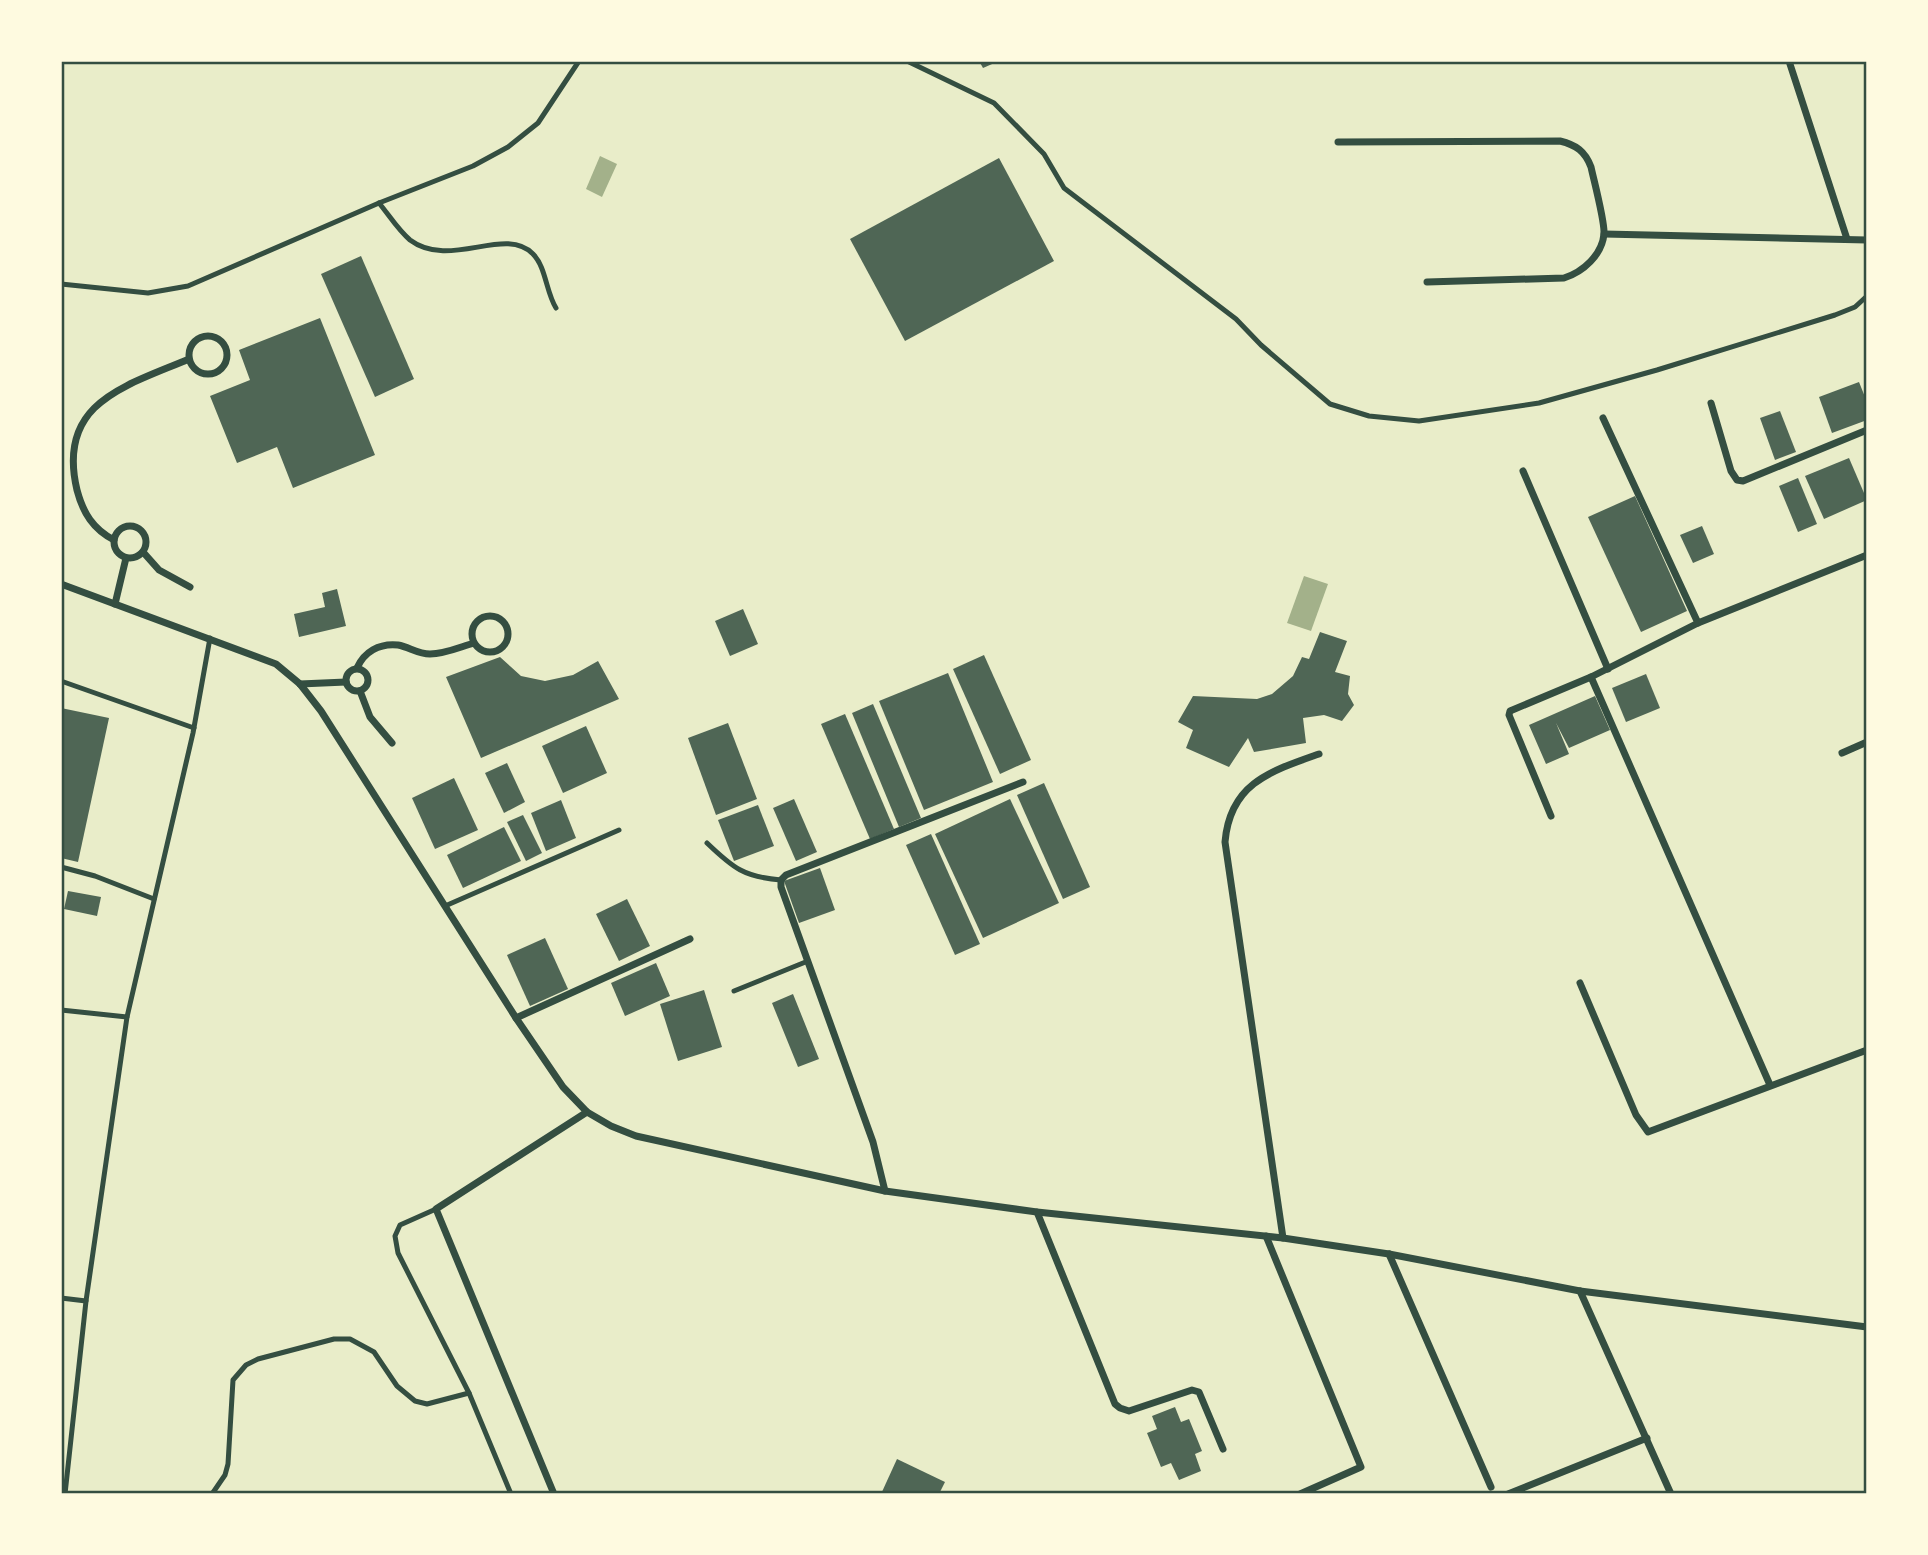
<svg xmlns="http://www.w3.org/2000/svg" width="1928" height="1555" font-family="'Asap Condensed',sans-serif">
	<style>
		.water { fill: #a3b18a }
		.building { fill: #4f6655 }
		.lines { fill: none; stroke-linecap: round; stroke-linejoin: round }
		.service { stroke: #344e41; stroke-width: 5 }
		.minor { stroke: #344e41; stroke-width: 7 }
		.neatline { fill: none; stroke: #344e41; stroke-width: 2.5 }
	</style>
	<rect width="100%" height="100%" fill="#e9edc9"/>
	<g class="water">
		<path d="M 600,156 L 617,164 L 602,197 L 586,189 Z"/>
		<path d="M 1304,576 L 1328,584 L 1311,631 L 1287,623 Z"/>
	</g>
	<g class="building">
		<path d="M 979,61 L 999,61 L 983,68 Z"/>
		<path d="M 999,158 L 1054,261 L 905,341 L 850,239 Z"/>
		<path d="M 361,256 L 414,379 L 375,397 L 321,274 Z"/>
		<path d="M 320,318 L 375,455 L 293,488 L 277,447 L 237,463 L 210,396 L 250,380 L 239,350 Z"/>
		<path d="M 1859,382 L 1867,402 L 1867,420 L 1832,433 L 1819,397 Z"/>
		<path d="M 1780,411 L 1796,452 L 1775,460 L 1760,418 Z"/>
		<path d="M 1849,458 L 1867,500 L 1824,519 L 1805,476 Z"/>
		<path d="M 1798,478 L 1817,524 L 1798,532 L 1779,486 Z"/>
		<path d="M 1635,496 L 1687,611 L 1641,632 L 1588,517 Z"/>
		<path d="M 1702,526 L 1714,554 L 1693,563 L 1680,535 Z"/>
		<path d="M 337,589 L 346,626 L 299,637 L 294,614 L 325,607 L 322,593 Z"/>
		<path d="M 743,609 L 758,644 L 730,656 L 715,621 Z"/>
		<path d="M 1320,632 L 1347,641 L 1335,672 L 1350,676 L 1348,694 L 1354,705 L 1342,721 L 1324,715 L 1303,718 L 1306,743 L 1254,752 L 1248,738 L 1229,767 L 1186,748 L 1193,730 L 1178,722 L 1193,696 L 1257,699 L 1272,694 L 1293,676 L 1302,657 L 1309,659 Z"/>
		<path d="M 984,655 L 1031,760 L 1000,774 L 953,669 Z"/>
		<path d="M 500,657 L 521,676 L 545,681 L 573,675 L 598,661 L 619,699 L 481,758 L 446,677 Z"/>
		<path d="M 948,673 L 993,782 L 924,810 L 879,701 Z"/>
		<path d="M 1646,674 L 1660,708 L 1626,722 L 1612,688 Z"/>
		<path d="M 1595,696 L 1610,730 L 1569,748 L 1556,723 L 1569,754 L 1546,764 L 1529,725 Z"/>
		<path d="M 873,704 L 921,818 L 899,827 L 852,713 Z"/>
		<path d="M 61,708 L 109,718 L 78,862 L 61,858 Z"/>
		<path d="M 845,714 L 894,829 L 870,839 L 821,724 Z"/>
		<path d="M 728,723 L 757,799 L 716,815 L 688,738 Z"/>
		<path d="M 586,726 L 607,773 L 563,793 L 542,746 Z"/>
		<path d="M 507,763 L 525,802 L 504,813 L 485,773 Z"/>
		<path d="M 454,778 L 478,830 L 435,849 L 412,798 Z"/>
		<path d="M 1044,783 L 1090,887 L 1063,899 L 1017,795 Z"/>
		<path d="M 794,799 L 817,852 L 796,861 L 773,808 Z"/>
		<path d="M 1010,799 L 1059,903 L 983,938 L 935,834 Z"/>
		<path d="M 561,800 L 576,838 L 546,851 L 531,813 Z"/>
		<path d="M 758,805 L 774,846 L 734,861 L 718,820 Z"/>
		<path d="M 523,815 L 542,853 L 526,861 L 507,822 Z"/>
		<path d="M 504,827 L 521,861 L 463,888 L 447,855 Z"/>
		<path d="M 931,834 L 980,944 L 955,955 L 906,845 Z"/>
		<path d="M 820,868 L 835,910 L 799,923 L 784,881 Z"/>
		<path d="M 68,891 L 101,897 L 97,916 L 64,909 Z"/>
		<path d="M 627,899 L 650,946 L 619,961 L 596,914 Z"/>
		<path d="M 545,938 L 568,989 L 530,1006 L 507,955 Z"/>
		<path d="M 656,963 L 670,996 L 625,1016 L 611,983 Z"/>
		<path d="M 704,990 L 722,1047 L 678,1061 L 660,1004 Z"/>
		<path d="M 793,994 L 819,1059 L 798,1067 L 772,1003 Z"/>
		<path d="M 1175,1407 L 1181,1422 L 1189,1419 L 1202,1451 L 1195,1454 L 1201,1471 L 1179,1480 L 1171,1463 L 1161,1467 L 1147,1433 L 1157,1429 L 1152,1416 Z"/>
		<path d="M 897,1459 L 945,1482 L 939,1494 L 881,1494 Z"/>
	</g>
	<g class="lines">
		<g class="service">
			<path d="M 907,61 L 994,103 L 1044,154 L 1064,188 L 1236,319 L 1261,345 L 1330,404 L 1369,416 L 1419,421 L 1539,403 L 1657,370 L 1835,315 L 1855,307 L 1867,296"/>
			<path d="M 379,203 C 389,215 398,230 410,240 C 450,270 505,225 533,254 C 546,267 546,292 556,308"/>
			<path d="M 61,284 L 148,293 L 188,286 L 379,203 L 473,166 L 508,147 L 538,123 L 579,61"/>
			<path d="M 61,681 L 194,728"/>
			<path d="M 707,843 C 733,868 744,877 781,880"/>
			<path d="M 61,867 L 95,876 L 154,899"/>
			<path d="M 445,906 L 619,830"/>
			<path d="M 734,991 L 808,961"/>
			<path d="M 61,1010 L 127,1017"/>
			<path d="M 436,1209 L 400,1225 L 395,1236 L 398,1253 L 469,1393 L 511,1494"/>
			<path d="M 61,1298 L 86,1301"/>
			<path d="M 65,1494 L 86,1301 L 127,1017 L 193,733 L 210,638"/>
			<path d="M 212,1494 L 225,1475 L 228,1464 L 233,1380 L 246,1365 L 258,1359 L 334,1339 L 350,1339 L 374,1352 L 397,1386 L 415,1401 L 427,1404 L 469,1393"/>
		</g>
		<g class="minor">
			<path d="M 1789,61 L 1847,239"/>
			<path d="M 1338,142 L 1560,141 C 1576,145 1585,151 1591,167 C 1594,181 1605,222 1604,234 C 1602,255 1583,272 1564,278 L 1427,282"/>
			<path d="M 1604,234 L 1867,240"/>
			<circle cx="208" cy="355" r="19"/>
			<path d="M 1711,403 L 1731,471 L 1737,480 L 1743,481 L 1867,430"/>
			<path d="M 1603,418 L 1698,623"/>
			<path d="M 1523,471 L 1608,669"/>
			<circle cx="130" cy="542" r="16"/>
			<path d="M 114,540 C 93,529 83,513 77,490 C 56,402 126,386 189,359"/>
			<path d="M 143,552 L 159,570 L 190,587"/>
			<path d="M 61,584 L 276,664 L 300,684 L 321,711 L 516,1018 L 563,1087 L 587,1112 L 611,1126 L 636,1136 L 885,1191 L 1037,1212 L 1283,1238 L 1389,1254 L 1580,1291 L 1867,1327"/>
			<path d="M 115,604 L 126,558"/>
			<circle cx="490" cy="634" r="18"/>
			<path d="M 357,668 C 364,652 379,643 398,645 C 409,647 418,654 430,654 C 445,654 460,647 474,643"/>
			<circle cx="357" cy="680" r="11"/>
			<path d="M 1591,677 L 1770,1085"/>
			<path d="M 300,684 L 346,682"/>
			<path d="M 360,691 L 370,717 L 392,743"/>
			<path d="M 1842,753 L 1867,742"/>
			<path d="M 1551,816 L 1509,715 L 1510,711 L 1591,677 L 1698,623 L 1867,555"/>
			<path d="M 1580,983 L 1636,1115 L 1648,1132 L 1867,1050"/>
			<path d="M 516,1018 L 690,939"/>
			<path d="M 885,1191 L 873,1142 L 781,887 L 781,880 L 786,875 L 1023,782"/>
			<path d="M 1037,1212 L 1115,1404 L 1120,1408 L 1129,1411 L 1192,1390 L 1199,1392 L 1223,1449"/>
			<path d="M 1266,1236 L 1361,1467 L 1300,1494"/>
			<path d="M 1283,1238 L 1225,842 C 1230,783 1271,771 1319,754"/>
			<path d="M 1389,1254 L 1491,1487"/>
			<path d="M 1580,1291 L 1671,1494"/>
			<path d="M 554,1494 L 436,1209 L 587,1112"/>
			<path d="M 1508,1494 L 1647,1438"/>
		</g>
	</g>
	<rect width="1928" height="1555" fill="none" stroke="#fefae0" stroke-width="126"/>
	<rect x="63" y="63" width="1802" height="1429" class="neatline"/>
</svg>
